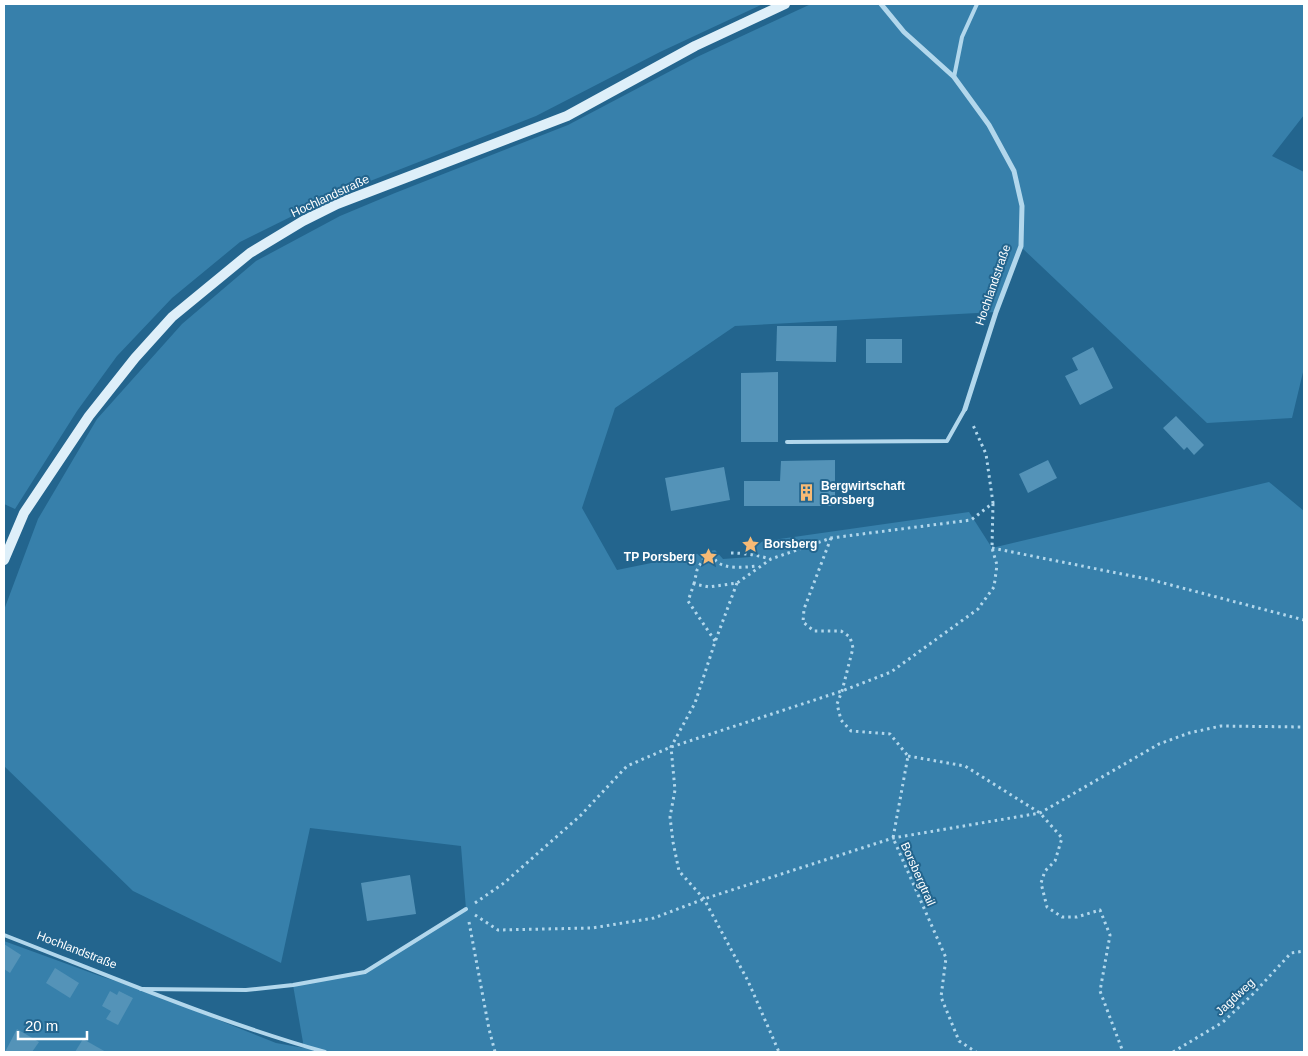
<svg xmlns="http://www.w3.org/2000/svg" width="1308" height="1056" font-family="Helvetica,sans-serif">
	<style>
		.green { fill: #3780ab }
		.building { fill: #5493b8 }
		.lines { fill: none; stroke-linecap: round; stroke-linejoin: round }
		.path { stroke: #b2d7ec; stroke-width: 3; stroke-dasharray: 2.5 4; stroke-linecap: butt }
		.lane { stroke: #b2d7ec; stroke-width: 4 }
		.street { stroke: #b2d7ec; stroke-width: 5 }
		.secondary { stroke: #deeff9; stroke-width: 10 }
		.labels { text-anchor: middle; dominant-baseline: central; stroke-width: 4; stroke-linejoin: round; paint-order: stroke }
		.street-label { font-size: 12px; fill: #fff; stroke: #23658e }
		.poi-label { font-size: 12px; font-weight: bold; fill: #fff; stroke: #23658e; text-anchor: start }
	</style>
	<rect width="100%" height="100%" fill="#23658e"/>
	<g class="green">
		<path d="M 4,4 L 763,4 L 660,52 L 536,116 L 337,194 L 240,242 L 172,298 L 117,356 L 77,411 L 15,509 L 4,504 Z"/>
		<path d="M 811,4 L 1304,4 L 1304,115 L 1272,156 L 1304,172 L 1304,368 L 1292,418 L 1207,423 L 1021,247 L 996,312 L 735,326 L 615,408 L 582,508 L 617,570 L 715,550 L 723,559 L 750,557 L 755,550 L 758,542 L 969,512 L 992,548 L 1269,482 L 1304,511 L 1304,1052 L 4,1052 L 4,941 L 100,976 L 141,989 L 276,1043 L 304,1048 L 293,985 L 365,972 L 466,909 L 461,846 L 310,828 L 281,963 L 133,891 L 4,766 L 4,610 L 38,519 L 97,419 L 182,324 L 256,261 L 340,216 L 395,193 L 568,125 L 697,57 Z"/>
	</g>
	<g class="building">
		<path d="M 777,326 L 837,326 L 836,362 L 776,361 Z"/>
		<rect x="866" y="339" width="36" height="24"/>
		<path d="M 1093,347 L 1113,388 L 1080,405 L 1065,376 L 1078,370 L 1072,358 Z"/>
		<path d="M 778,372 L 778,442 L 741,442 L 741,373 Z"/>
		<path d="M 1176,416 L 1204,445 L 1194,455 L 1187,447 L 1184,450 L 1163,428 Z"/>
		<path d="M 835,460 L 835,506 L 744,506 L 744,481 L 780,481 L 781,461 Z"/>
		<path d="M 1048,460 L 1057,478 L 1028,493 L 1019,474 Z"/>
		<path d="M 724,467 L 730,500 L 671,511 L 665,478 Z"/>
		<path d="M 410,875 L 416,914 L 367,921 L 361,883 Z"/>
		<path d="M 4,944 L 21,955 L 10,973 L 4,969 Z"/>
		<path d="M 55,968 L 79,983 L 70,998 L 46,983 Z"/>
		<path d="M 110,991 L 117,995 L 119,991 L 133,998 L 118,1025 L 106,1019 L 111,1011 L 102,1006 Z"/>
		<path d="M 17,1029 L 39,1042 L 32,1052 L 5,1052 Z"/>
		<path d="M 83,1039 L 106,1052 L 75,1052 Z"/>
	</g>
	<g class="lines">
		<g class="path">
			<path d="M 831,538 L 804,609 L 803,622 L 814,631 L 841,631 L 850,637 L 853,648 L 842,691 L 837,704 L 841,720 L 851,731 L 890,734 L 908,756 L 893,838 L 946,958 L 941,997 L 959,1041 L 976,1052"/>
			<path d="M 992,548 L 1152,580 L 1304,620"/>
			<path d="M 731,553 C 744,553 757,555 770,559"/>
			<path d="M 737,583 L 715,642 L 695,703 L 671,747 L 675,790 L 670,817 L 673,842 L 679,871 L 704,899 L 748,981 L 779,1052"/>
			<path d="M 694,584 L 697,570 L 707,553 L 712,554 C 713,554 716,561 716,561 C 725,570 747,567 758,566"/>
			<path d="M 715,641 L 688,601 L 694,584 L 709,587 L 737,583 L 771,559 L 831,538 L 971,520 L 993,503 L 986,454 L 972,423"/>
			<path d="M 908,756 L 965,766 L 1040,813 L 1062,838 L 1055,861 L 1045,871 L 1041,883 L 1047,907 L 1062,917 L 1077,917 L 1100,910 L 1110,935 L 1100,991 L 1123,1052"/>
			<path d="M 475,903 L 504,883 L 580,816 L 627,766 L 671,747 L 842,691 L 891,672 L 978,609 L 994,587 L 997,565 L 992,548 L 993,503"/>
			<path d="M 475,915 L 498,930 L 592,928 L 654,918 L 704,899 L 893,838 L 1040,813 L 1159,744 L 1189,733 L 1221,726 L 1304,727"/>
			<path d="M 469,922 L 489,1029 L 495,1052"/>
			<path d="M 1173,1052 L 1223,1022 L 1253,994 L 1291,953 L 1304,951"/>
		</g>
		<g class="lane">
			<path d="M 954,77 L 962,37 L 977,4"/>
			<path d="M 787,442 L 947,441 L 965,409"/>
			<path d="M 4,935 C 110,976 215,1021 325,1052"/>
			<path d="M 141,989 L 246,990 L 293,985 L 365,972 L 466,909"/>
		</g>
		<path class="street" d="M 881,4 L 904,32 L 954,77 L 989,125 L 1014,171 L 1022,206 L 1021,246 L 996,312 L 965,409"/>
		<path class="secondary" d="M 4,560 L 24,513 L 89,416 L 135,358 L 172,317 L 250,253 L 303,221 L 337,204 L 567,116 L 695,46 L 785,4"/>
	</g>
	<defs>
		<symbol id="building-bare" viewBox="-9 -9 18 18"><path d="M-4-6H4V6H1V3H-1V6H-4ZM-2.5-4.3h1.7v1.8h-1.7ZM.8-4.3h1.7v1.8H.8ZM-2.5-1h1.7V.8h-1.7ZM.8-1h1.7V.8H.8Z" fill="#f7ba75" stroke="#23658e" stroke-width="2.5" paint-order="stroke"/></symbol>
		<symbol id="sight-bare" viewBox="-9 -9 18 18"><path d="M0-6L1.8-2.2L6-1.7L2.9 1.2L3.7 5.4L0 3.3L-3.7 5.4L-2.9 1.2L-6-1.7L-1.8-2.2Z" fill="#f7ba75" stroke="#23658e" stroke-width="2.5" paint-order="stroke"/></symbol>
	</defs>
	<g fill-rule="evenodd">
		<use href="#building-bare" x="794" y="480" width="25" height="25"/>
		<use href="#sight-bare" x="738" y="532" width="25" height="25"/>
		<use href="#sight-bare" x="696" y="544" width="25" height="25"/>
	</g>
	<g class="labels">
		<g class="street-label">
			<text transform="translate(330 196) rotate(-25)">Hochlandstraße</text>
			<text transform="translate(993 285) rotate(-71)">Hochlandstraße</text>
			<text transform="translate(918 874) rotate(66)">Borsbergtrail</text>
			<text transform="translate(77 950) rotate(21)">Hochlandstraße</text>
			<text transform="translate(1235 997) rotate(-43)">Jagdweg</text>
		</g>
		<g class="poi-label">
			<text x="821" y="486">Bergwirtschaft<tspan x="821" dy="14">Borsberg</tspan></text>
			<text x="764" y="544">Borsberg</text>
			<text x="695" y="557" text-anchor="end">TP Porsberg</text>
		</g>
	</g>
	<rect width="1308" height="1056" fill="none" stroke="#ffffff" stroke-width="10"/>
	<path d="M18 1031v8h69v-8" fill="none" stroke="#ffffff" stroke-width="2.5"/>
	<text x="25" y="1031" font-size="15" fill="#ffffff" stroke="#23658e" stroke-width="4" paint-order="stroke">20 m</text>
</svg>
